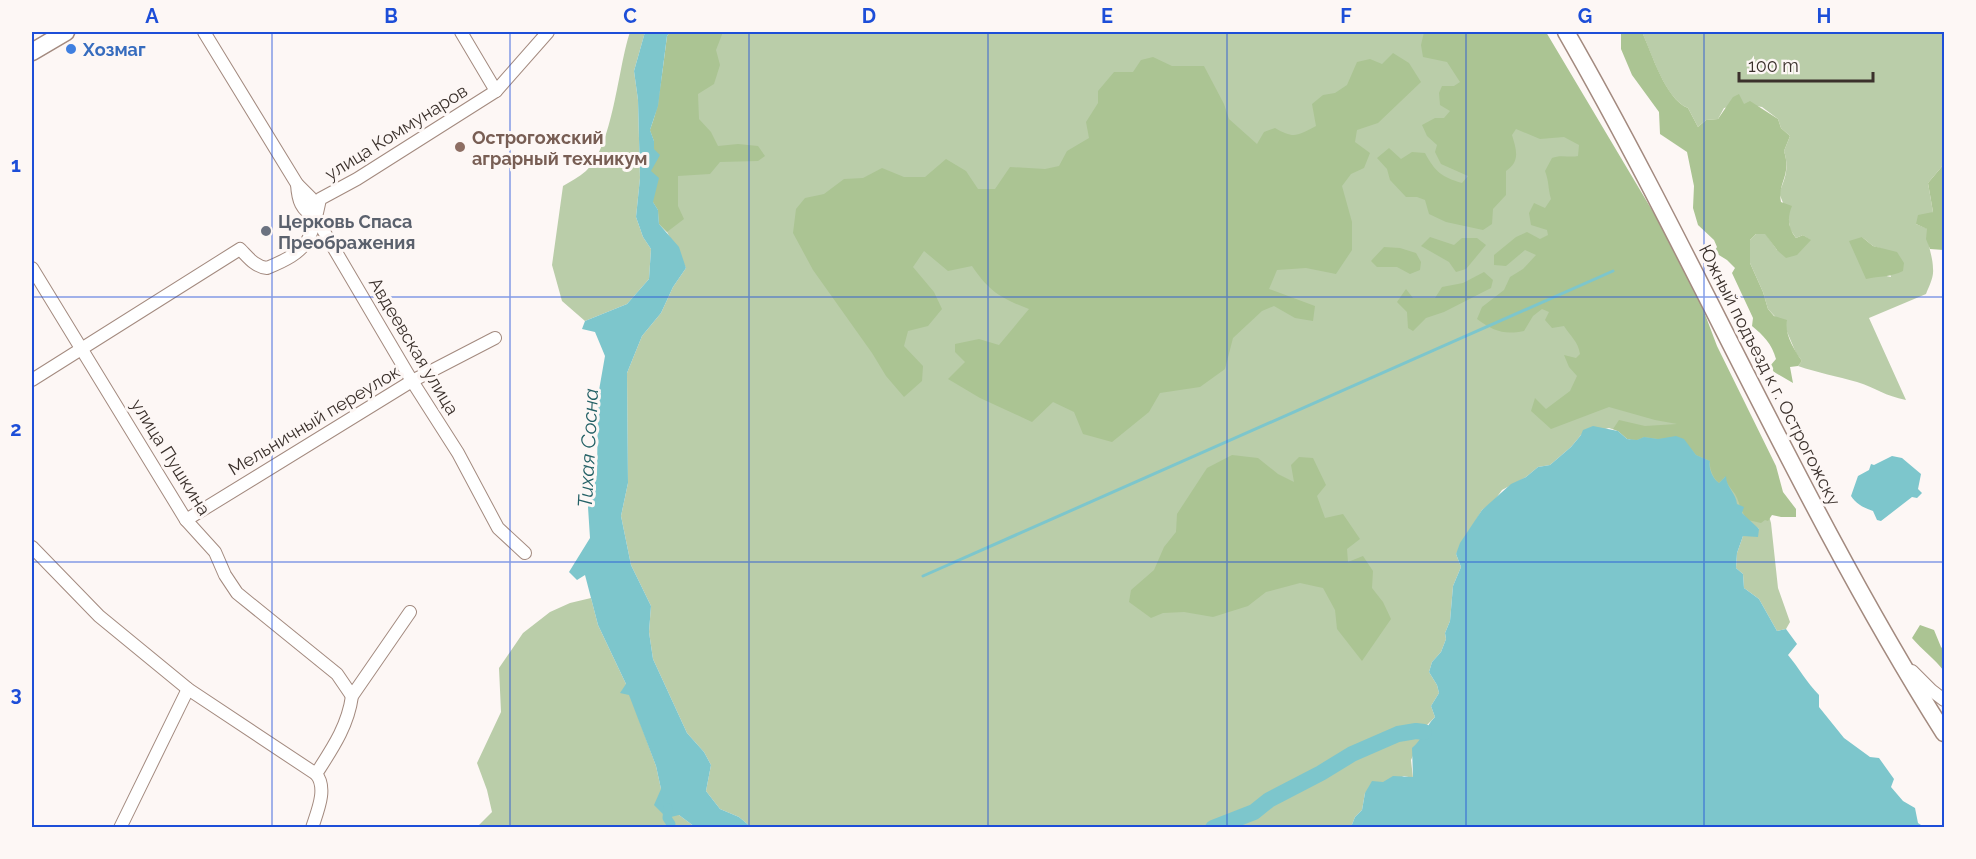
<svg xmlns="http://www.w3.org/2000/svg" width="1976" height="859" font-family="Raleway,sans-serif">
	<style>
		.green { fill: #bacda9; fill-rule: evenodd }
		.forest { fill: #abc493 }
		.water { fill: #7dc6cc }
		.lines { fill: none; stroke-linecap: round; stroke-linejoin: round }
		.stream { stroke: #7dc6cc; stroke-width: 3 }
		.canal { stroke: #7dc6cc; stroke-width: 9 }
		.river { stroke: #7dc6cc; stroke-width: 16 }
		.minor-casing { stroke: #a38a7f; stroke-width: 14 }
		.major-casing { stroke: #a38a7f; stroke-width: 19 }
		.minor { stroke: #fff; stroke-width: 12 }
		.major { stroke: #fff; stroke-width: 16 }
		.grid { fill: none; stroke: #1d4ed8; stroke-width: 1.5; stroke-opacity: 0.55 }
		.shop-dot { fill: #3f7fe0; stroke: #fdf7f5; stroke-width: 2 }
		.education-dot { fill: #8d6e63; stroke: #fdf7f5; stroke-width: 2 }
		.worship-dot { fill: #6b7280; stroke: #fdf7f5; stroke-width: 2 }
		.labels { text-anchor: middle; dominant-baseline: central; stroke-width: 6; stroke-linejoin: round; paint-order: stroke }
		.shop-label { font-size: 18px; font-weight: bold; fill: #366cbe; stroke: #fdf7f5; text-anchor: start }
		.street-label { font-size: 18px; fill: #3b312c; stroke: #fdf7f5 }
		.education-label { font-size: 18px; font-weight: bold; fill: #785e54; stroke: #fdf7f5; text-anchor: start }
		.worship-label { font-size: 18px; font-weight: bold; fill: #5b616d; stroke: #fdf7f5; text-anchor: start }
		.water-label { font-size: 20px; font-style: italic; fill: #246166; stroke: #fdf7f5 }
		.neatline { fill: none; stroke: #1d4ed8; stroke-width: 2 }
		.grid-label { font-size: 20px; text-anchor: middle; font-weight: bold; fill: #1d4ed8 }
	</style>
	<rect width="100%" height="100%" fill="#fdf7f5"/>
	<g class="green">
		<path d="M 630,32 L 645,32 L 634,71 L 638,100 L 640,178 L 636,217 L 643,237 L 651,249 L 649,279 L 627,304 L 585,321 L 562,301 L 552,265 L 563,186 C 571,181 579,177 586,171 C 613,147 618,67 630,32 Z"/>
		<path d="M 670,32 L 1469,32 L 1591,134 L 1749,446 L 1771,523 L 1778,588 L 1790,622 L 1786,629 L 1777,631 L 1759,599 L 1744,588 L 1743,574 L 1736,568 L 1737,553 L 1743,536 L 1751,535 L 1759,529 L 1618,431 L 1609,428 L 1581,435 L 1571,447 L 1550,465 L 1538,467 L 1526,477 L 1502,490 L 1494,501 L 1482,510 L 1456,554 L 1461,567 L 1453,586 L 1450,621 L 1445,633 L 1446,639 L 1441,652 L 1432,662 L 1429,672 L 1437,685 L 1439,693 L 1431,706 L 1435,717 L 1427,725 L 1411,760 L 1413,778 L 1404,776 L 1365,793 L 1362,810 L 1355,817 L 1351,827 L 751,827 L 739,817 L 720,809 L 706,791 L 711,765 L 704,752 L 687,733 L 653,659 L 649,632 L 651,606 L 631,565 L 621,516 L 628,483 L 627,373 L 642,336 L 661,313 L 673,287 L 686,268 L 667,232 L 659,224 L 658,210 L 653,202 L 651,171 L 654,141 L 650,130 L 654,121 Z"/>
		<path d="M 1642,32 L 1944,32 L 1944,164 L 1928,183 L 1933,212 L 1916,224 L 1928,229 C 1926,243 1933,255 1933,269 C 1934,277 1929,286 1926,294 L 1869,318 L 1906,400 C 1885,396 1876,388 1857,382 C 1837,376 1818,373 1798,366 L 1802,361 L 1796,353 L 1785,327 L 1768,309 L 1763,292 L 1750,263 L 1750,240 L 1756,234 L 1765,233 L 1777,250 L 1810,240 L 1803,235 L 1796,238 L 1790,229 L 1788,215 L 1779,193 C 1786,177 1789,167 1784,151 L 1790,136 L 1781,128 L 1778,119 L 1762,107 L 1744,104 L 1724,108 L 1718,119 L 1706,120 L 1698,127 L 1688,108 C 1665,99 1652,54 1642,32 ZM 1862,237 L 1873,246 L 1882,249 L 1891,277 L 1882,275 Z"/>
		<path d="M 591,598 L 598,625 L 626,684 L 656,766 L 661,789 L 679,815 L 695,827 L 476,828 L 492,812 L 487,790 L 477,763 L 501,712 L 499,668 L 523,633 L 550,612 L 570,603 Z"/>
	</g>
	<g class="forest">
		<path d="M 670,32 L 723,32 L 716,50 L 720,65 L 714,84 L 698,94 L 699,119 L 711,132 L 718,146 L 738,144 L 758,146 L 765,156 L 758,161 L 720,162 L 710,174 L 678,176 L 678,206 L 684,219 L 667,232 L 659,224 L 658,210 L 653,202 L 651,171 L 654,141 L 650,130 L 658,106 L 667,36 Z"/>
		<path d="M 1424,32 L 1546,32 L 1671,242 L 1703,309 L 1717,346 L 1776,466 L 1783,492 L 1796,509 L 1796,517 L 1781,517 L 1772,515 L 1768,521 L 1765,520 L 1761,523 L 1748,520 C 1740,511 1740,503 1735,494 C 1731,488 1727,485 1725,477 L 1719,483 C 1713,479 1709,468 1710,461 L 1696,455 L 1692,450 L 1671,438 L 1658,439 L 1644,437 L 1637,440 L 1627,439 L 1618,431 L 1613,429 L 1619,420 L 1645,426 L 1677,424 L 1655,420 L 1609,407 L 1551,429 L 1531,411 L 1535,398 L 1546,409 L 1570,391 L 1577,376 L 1569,367 L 1564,355 L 1576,358 L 1580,354 C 1578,341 1570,336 1564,326 L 1552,328 L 1545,320 L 1549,312 L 1542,309 L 1533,316 L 1524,331 C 1503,335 1494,331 1477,319 L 1482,307 L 1504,290 L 1510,277 L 1523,269 L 1536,255 L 1525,250 L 1506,266 L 1494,265 L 1494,255 L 1516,237 L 1527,232 L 1540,239 L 1548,235 L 1547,230 L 1531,225 L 1529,213 L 1534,203 L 1545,208 L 1551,199 C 1548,189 1549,181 1545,171 L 1552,158 C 1561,154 1569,158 1578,156 L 1579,145 L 1564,137 L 1540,139 L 1516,129 L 1512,135 C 1516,149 1521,161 1506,171 L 1506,195 L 1493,209 L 1492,224 L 1483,230 L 1446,222 L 1429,214 L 1425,200 L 1417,197 L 1406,197 L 1390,180 L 1387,169 L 1377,158 L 1389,148 L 1401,159 L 1412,152 L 1425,153 C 1435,172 1442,177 1462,183 L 1468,176 L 1441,164 L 1435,152 L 1437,145 L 1427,136 L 1422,125 L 1435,118 L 1444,118 L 1450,111 L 1440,105 L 1439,93 L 1442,86 L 1454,86 L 1460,82 L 1447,62 L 1423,57 L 1421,45 Z"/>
		<path d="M 1621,32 L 1642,32 C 1652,53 1665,99 1688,108 L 1698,127 L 1706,120 L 1718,119 L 1733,97 L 1739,94 L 1744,104 L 1750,101 L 1778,119 L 1781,128 L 1790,136 L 1784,151 C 1792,176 1777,183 1781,202 L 1792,206 C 1787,218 1788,228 1796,238 L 1803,235 L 1811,240 L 1797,255 L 1786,258 L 1777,250 L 1765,234 L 1756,234 L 1750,240 L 1750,263 L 1763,292 L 1768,309 L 1774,316 L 1787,320 C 1784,333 1794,350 1802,361 L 1798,366 L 1790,367 L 1793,383 L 1774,372 L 1770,366 L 1776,359 C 1772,344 1763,335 1752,326 L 1753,318 L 1732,273 L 1735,268 L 1727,260 L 1714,252 L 1717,247 L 1714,240 L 1698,225 L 1693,208 L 1694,186 L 1687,152 L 1660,134 L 1659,112 L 1632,75 L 1621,49 Z"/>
		<path d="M 1393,53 L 1409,63 L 1421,82 L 1378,123 L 1357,130 L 1355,142 L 1370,153 L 1364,168 L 1351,174 L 1342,186 L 1352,222 L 1352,250 L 1336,274 L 1306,268 L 1277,270 L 1269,289 L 1315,306 L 1313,321 L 1295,318 L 1274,306 L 1262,311 L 1233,338 L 1225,369 L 1200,387 L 1160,393 L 1149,412 L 1112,442 L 1083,434 L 1074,412 L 1053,402 L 1032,422 L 980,398 L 948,379 L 965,362 L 955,352 L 955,344 L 979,339 L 999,345 L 1029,309 C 1000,298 989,291 972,266 L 948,271 L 924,251 L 913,267 L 934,292 L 942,309 L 928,326 L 908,331 L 904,346 L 923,366 L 922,381 L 904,397 L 886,376 L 872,353 L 813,270 L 793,233 L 796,209 L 805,198 L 824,194 L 844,179 L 863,178 L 882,168 L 904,177 L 925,177 L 946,159 L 966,171 L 978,189 L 995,189 L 1010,167 L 1045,169 L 1059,166 L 1067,151 L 1089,138 L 1086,122 L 1098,103 L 1098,91 L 1114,72 L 1133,72 L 1141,60 L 1153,57 L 1172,66 L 1204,66 L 1224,104 L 1229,119 L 1257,144 L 1264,132 L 1275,128 C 1294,139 1297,136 1316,126 L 1312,104 L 1323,95 L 1335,93 L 1347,85 L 1357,62 L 1370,59 L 1382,64 Z"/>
		<path d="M 1944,164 L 1944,250 L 1930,249 L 1926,239 L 1927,229 L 1916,224 L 1918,215 L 1933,212 L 1928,183 Z"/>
		<path d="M 1430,237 L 1454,245 L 1462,238 L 1477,238 L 1486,245 L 1466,269 L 1456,272 L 1449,262 L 1421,246 Z"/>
		<path d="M 1862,237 L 1873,246 L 1897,252 L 1904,263 L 1903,271 C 1891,277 1880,276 1866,279 L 1849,241 Z"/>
		<path d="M 1384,247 L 1400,248 L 1416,253 L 1421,262 L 1420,270 L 1410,274 L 1397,267 L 1377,267 L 1371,261 Z"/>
		<path d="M 1484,272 L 1493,280 L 1491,288 L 1444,312 L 1426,318 L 1413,331 L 1408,328 L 1407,312 L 1397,302 L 1406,289 L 1413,298 L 1435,298 L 1442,287 L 1463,283 Z"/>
		<path d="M 1232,455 L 1258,458 L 1278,474 L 1294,482 L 1291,465 L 1299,457 L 1313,458 L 1326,485 L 1317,496 L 1325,518 L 1343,514 L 1360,539 L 1347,549 L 1348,562 L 1363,556 L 1373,571 L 1372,588 L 1383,602 L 1391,619 L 1362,661 L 1337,629 L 1335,610 L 1323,588 L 1300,583 L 1266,592 L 1248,606 L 1213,617 L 1184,612 L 1163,613 L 1151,618 L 1129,602 L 1131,590 L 1154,570 L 1164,547 L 1176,532 L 1177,514 L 1207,468 Z"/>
		<path d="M 1920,625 L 1934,630 L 1941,647 L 1944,650 L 1944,671 C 1935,659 1922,650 1912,638 Z"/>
	</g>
	<g class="water">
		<path d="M 645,32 L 670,32 L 667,36 L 658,106 L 650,130 L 654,141 L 654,149 L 660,155 L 651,171 L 659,178 L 653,202 L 658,210 L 659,224 L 679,247 L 686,268 L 673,287 L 661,313 L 642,336 L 627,373 L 628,483 L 621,516 L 631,565 L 651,606 L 649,632 L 653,659 L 687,733 L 704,752 L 711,765 L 706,791 L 720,809 L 739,817 L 751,827 L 695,827 L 679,815 L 667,818 L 654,805 L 661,789 L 656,766 L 629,695 L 620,693 L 626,684 L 598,625 L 585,575 L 577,580 L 569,572 L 590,538 L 588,507 L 597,475 L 598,396 L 605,356 L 595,332 L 582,329 L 585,321 L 627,304 L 649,279 L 651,249 L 643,237 L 636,217 L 640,178 L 638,100 L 634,71 Z"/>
		<path d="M 1593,426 L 1618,431 L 1627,439 L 1637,440 L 1644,437 L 1658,439 L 1676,436 L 1684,439 L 1696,455 L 1710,461 C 1708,468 1713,479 1719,483 L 1726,476 C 1726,487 1736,493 1737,504 L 1744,507 L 1742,513 L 1759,529 L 1758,537 L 1743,536 L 1737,553 L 1736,568 L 1743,574 L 1744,588 L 1759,599 L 1777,631 L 1786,629 L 1797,644 L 1788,655 C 1799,668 1807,683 1819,695 L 1819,707 L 1844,738 L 1870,757 L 1879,758 L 1894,779 L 1891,787 L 1903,801 L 1915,808 L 1918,823 L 1924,827 L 1351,827 L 1355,817 L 1362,810 L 1365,793 L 1372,781 L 1383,782 L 1393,776 L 1413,777 L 1412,748 C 1423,739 1425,727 1435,717 L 1431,706 L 1439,693 L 1437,685 L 1429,672 L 1432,662 L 1441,652 L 1446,639 L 1445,633 L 1450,621 L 1453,586 L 1461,567 L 1456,554 L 1460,543 L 1482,510 L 1511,484 L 1526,477 L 1538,467 L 1550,465 L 1571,447 L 1581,435 L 1583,430 Z"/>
		<path d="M 1892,456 L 1902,458 L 1921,474 L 1918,489 L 1922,493 L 1917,498 L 1912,497 L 1881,521 L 1877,520 L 1873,511 C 1864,508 1856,504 1851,496 L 1858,476 L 1869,470 L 1871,464 L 1874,465 Z"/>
	</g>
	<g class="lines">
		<path class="stream" d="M 923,576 L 1613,271"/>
		<path class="canal" d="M 668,808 L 667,818 L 671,824 L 670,828"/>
		<path class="river" d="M 1213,828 L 1254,812 L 1269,800 L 1321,773 L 1352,754 L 1398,734 L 1416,731 L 1424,732"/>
		<defs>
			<g id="minor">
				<path d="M 204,32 L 297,184 L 311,198 L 316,218 L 412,381 L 458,453 L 498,528 L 525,553"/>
				<path d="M 461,32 L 496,91"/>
				<path d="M 297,184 C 298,201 301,210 316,218"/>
				<path d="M 32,268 L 186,520 L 215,552 L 225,575 L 237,593 L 337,674 L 352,696"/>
				<path d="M 32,380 L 240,249 C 248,257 255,267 267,268 C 308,251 311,242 320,199 L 357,179 L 496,91 L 548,32"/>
				<path d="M 186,520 L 412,381 L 495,338"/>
				<path d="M 32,547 L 99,616 L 188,689 L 316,774"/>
				<path d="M 1912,671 L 1931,690 L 1944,700"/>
				<path d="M 120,828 L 188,689"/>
				<path d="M 312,828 C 317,812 328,788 316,774 C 332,749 348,726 352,696 L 410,612"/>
			</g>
			<g id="major">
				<path d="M 1566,32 C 1698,262 1802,508 1944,733"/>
				<path d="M 32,52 L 66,32"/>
			</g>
		</defs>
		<use href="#minor" class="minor-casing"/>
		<use href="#major" class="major-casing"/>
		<use href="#minor" class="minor"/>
		<use href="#major" class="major"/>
	</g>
	<path class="grid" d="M 272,32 L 272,828M 510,32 L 510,828M 749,32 L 749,828M 988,32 L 988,828M 1227,32 L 1227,828M 1466,32 L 1466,828M 1704,32 L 1704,828M 32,297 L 1944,297M 32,562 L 1944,562"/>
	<circle class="shop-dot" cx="71" cy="49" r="6"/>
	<circle class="education-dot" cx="460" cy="147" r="6"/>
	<circle class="worship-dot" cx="266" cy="231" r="6"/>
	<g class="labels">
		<g class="shop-label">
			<text x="83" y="49">Хозмаг</text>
		</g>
		<g class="street-label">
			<text transform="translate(396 132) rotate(-32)">улица Коммунаров</text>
			<text transform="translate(414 346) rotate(59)">Авдеевская улица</text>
			<text transform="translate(1770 375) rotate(63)">Южный подъезд к г. Острогожску</text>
			<text transform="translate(314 420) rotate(-31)">Мельничный переулок</text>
			<text transform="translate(171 457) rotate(58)">улица Пушкина</text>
		</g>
		<g class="education-label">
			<text x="472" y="137">Острогожский<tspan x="472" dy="21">аграрный техникум</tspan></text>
		</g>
		<g class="worship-label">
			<text x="278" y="221">Церковь Спаса<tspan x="278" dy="21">Преображения</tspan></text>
		</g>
		<g class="water-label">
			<text transform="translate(588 448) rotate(-87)">Тихая Сосна</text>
		</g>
	</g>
	<rect width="1976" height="859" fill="none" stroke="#fdf7f5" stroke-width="66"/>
	<path d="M1739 72v9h134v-9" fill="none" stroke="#3b312c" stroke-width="3"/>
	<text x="1748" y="72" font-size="18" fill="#3b312c" stroke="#fdf7f5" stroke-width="4.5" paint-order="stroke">100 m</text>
	<rect x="33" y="33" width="1910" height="793" class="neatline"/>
	<g class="grid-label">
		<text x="152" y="23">A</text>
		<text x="391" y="23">B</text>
		<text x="630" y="23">C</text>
		<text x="869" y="23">D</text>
		<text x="1107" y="23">E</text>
		<text x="1346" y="23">F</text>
		<text x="1585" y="23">G</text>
		<text x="1824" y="23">H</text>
		<text x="16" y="172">1</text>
		<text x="16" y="436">2</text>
		<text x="16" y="701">3</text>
	</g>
</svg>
